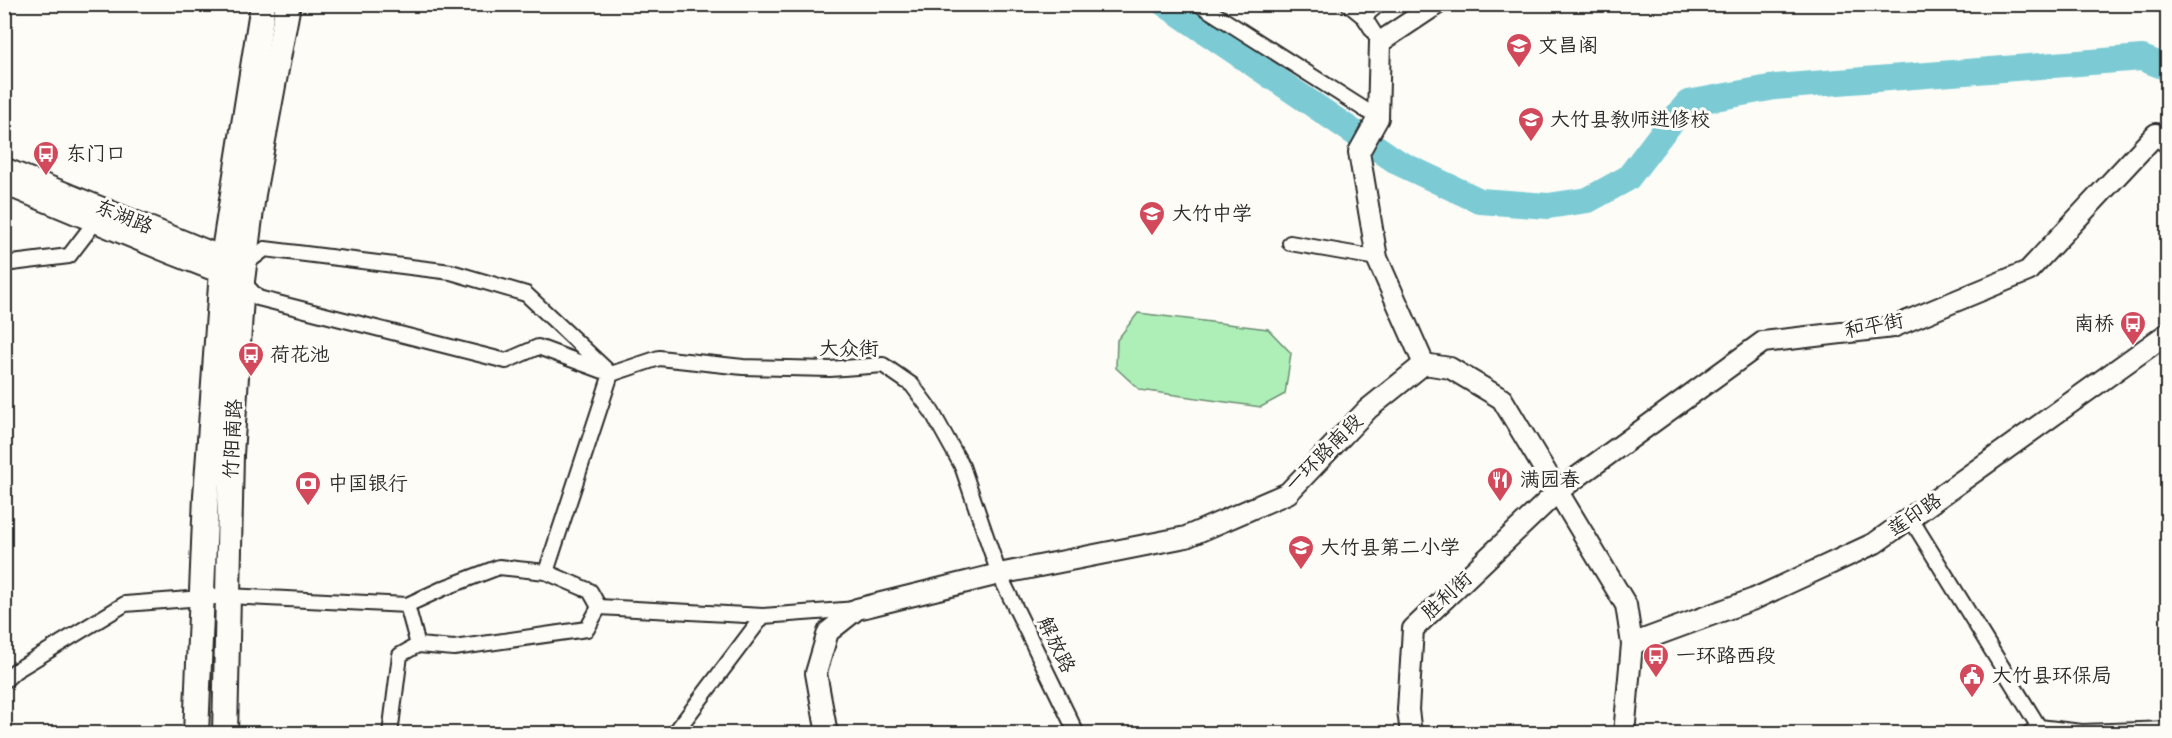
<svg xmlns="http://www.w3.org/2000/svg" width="2172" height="738" font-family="'Architects Daughter','LXGW WenKai TC',sans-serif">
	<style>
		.green { fill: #aeefb8; stroke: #6c8d72; stroke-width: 1.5 }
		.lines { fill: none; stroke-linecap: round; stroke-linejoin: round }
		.river { stroke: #7bcbd4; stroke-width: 26 }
		.street-casing { stroke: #2b2b2b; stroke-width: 18 }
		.secondary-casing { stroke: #2b2b2b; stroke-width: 24 }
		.highway-casing { stroke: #2b2b2b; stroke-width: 28 }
		.street { stroke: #fdfcf7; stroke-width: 14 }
		.secondary { stroke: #fdfcf7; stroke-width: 20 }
		.highway { stroke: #fdfcf7; stroke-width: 24 }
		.labels { text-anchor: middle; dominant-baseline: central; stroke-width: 6; stroke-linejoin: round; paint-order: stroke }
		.poi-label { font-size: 20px; fill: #2b2b2b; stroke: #fdfcf7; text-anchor: start }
		.street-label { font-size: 20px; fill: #2b2b2b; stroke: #fdfcf7 }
	</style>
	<rect width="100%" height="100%" fill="#fdfcf7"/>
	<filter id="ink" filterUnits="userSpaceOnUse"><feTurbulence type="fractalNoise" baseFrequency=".0167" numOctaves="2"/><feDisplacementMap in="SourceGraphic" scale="12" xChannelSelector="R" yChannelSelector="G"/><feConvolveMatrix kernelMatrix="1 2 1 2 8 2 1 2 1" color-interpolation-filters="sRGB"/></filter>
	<g filter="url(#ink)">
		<path class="green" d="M 1138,313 L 1268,329 L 1291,353 L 1285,394 L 1261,407 L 1140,390 L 1116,368 L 1117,340 Z"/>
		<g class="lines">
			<path class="river" d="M 1165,4 L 1399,163 L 1480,201 L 1548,206 L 1588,200 L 1628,178 L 1663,132 L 1688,103 L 1775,87 L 2142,58 L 2168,68"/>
			<defs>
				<g id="street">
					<path d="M 1199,4 L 1378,118"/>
					<path d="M 1348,4 L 1364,17 L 1380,42"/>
					<path d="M 1364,17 L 1379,4"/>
					<path d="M 1290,243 L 1377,258"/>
					<path d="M 4,260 L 12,263 L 69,256 L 95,222"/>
					<path d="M 244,265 L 265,249 L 451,272 L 526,294 L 611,374"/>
					<path d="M 242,281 L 258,298 L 506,361 L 538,347 L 603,371"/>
					<path d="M 611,374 L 659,358 L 743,367 L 830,369 L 883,365 L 912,385 L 932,412 L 962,466 L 999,574 L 1077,734"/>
					<path d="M 1911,519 L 2039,727"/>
					<path d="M 546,572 L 611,374"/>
					<path d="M 407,605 L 444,588 L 499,567 L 546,572 L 590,591 L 599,607"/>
					<path d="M 599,607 L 763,616 L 857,609"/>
					<path d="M 4,681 L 15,671 L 125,604 L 228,596 L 407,605 L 418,645 L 454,648 L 587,629 L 599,607"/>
					<path d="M 390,734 L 400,655 L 418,645"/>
					<path d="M 674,734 L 763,616"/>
					<path d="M 2028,734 L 2039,727 L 2082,732 L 2168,729"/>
				</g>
				<g id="secondary">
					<path d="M 4,168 L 235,262"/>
					<path d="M 4,184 L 170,253 L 234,278"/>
					<path d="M 1424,364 L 1377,258 L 1359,152 L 1378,118 L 1380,42 L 1437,4"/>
					<path d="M 1632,644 L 1754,599 L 1875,543 L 2168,333"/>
					<path d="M 827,734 L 816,673 L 828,632 L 857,609 L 999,574 L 1186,537 L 1288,493 L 1368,409 L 1424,364 L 1450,368 L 1502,399 L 1626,605 L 1632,644 L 1624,734"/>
					<path d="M 1411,734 L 1408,710 L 1413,629 L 1558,491 L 1763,342 L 1893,327 L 2028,271 L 2156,134 L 2168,143"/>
				</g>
				<g id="highway">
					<path d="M 196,734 L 206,496 L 223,257 L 263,4"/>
					<path d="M 225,734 L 231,455 L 242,281 L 253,194 L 288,4"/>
				</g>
			</defs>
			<use href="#street" class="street-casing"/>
			<use href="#secondary" class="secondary-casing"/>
			<use href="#highway" class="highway-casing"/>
			<use href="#street" class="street"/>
			<use href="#secondary" class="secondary"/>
			<use href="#highway" class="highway"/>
		</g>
	</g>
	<defs>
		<symbol id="school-pin" viewBox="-11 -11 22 30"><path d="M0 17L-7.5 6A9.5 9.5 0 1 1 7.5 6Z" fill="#d1495b" stroke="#fdfcf7"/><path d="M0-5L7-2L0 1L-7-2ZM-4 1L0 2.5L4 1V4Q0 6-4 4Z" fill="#fff"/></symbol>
		<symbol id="bus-pin" viewBox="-11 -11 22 30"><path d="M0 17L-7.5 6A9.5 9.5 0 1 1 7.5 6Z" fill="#d1495b" stroke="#fdfcf7"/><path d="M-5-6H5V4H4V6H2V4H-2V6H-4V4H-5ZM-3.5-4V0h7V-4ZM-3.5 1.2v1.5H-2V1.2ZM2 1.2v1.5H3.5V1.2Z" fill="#fff"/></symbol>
		<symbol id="restaurant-pin" viewBox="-11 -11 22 30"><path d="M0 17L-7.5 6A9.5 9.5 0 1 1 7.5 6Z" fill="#d1495b" stroke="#fdfcf7"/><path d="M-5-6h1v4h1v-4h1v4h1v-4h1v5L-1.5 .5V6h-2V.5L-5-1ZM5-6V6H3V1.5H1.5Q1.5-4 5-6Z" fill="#fff"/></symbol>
		<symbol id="bank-pin" viewBox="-11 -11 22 30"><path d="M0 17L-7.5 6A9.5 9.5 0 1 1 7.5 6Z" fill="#d1495b" stroke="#fdfcf7"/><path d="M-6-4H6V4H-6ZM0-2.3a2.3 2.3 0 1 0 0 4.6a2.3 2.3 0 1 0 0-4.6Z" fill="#fff"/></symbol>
		<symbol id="civic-pin" viewBox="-11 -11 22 30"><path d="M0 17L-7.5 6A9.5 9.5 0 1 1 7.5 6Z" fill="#d1495b" stroke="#fdfcf7"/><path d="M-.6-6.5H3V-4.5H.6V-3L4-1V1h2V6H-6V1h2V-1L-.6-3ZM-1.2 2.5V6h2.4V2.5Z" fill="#fff"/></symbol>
	</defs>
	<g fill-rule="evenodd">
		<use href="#school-pin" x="1504" y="31" width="30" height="40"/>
		<use href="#school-pin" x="1516" y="105" width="30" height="40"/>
		<use href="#bus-pin" x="31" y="139" width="30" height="40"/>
		<use href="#school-pin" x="1137" y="199" width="30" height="40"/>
		<use href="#bus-pin" x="2118" y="309" width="30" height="40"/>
		<use href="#bus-pin" x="236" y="340" width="30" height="40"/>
		<use href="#restaurant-pin" x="1485" y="465" width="30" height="40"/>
		<use href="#bank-pin" x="293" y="469" width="30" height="40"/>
		<use href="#school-pin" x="1286" y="533" width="30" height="40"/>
		<use href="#bus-pin" x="1641" y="641" width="30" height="40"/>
		<use href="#civic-pin" x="1957" y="661" width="30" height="40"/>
	</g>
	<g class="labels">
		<g class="poi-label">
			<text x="1538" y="46">文昌阁</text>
			<text x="1550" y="120">大竹县教师进修校</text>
			<text x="66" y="154">东门口</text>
			<text x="1172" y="214">大竹中学</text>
			<text x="2114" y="324" text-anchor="end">南桥</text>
			<text x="270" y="355">荷花池</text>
			<text x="1520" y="480">满园春</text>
			<text x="328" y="484">中国银行</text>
			<text x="1320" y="548">大竹县第二小学</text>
			<text x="1676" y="656">一环路西段</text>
			<text x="1992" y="676">大竹县环保局</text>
		</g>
		<g class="street-label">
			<text transform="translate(124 217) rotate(22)">东湖路</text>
			<text transform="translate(1874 326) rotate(-11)">和平街</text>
			<text x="849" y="349">大众街</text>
			<text transform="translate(233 439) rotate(-87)">竹阳南路</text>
			<text transform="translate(1324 453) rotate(-45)">一环路南段</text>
			<text transform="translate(1915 515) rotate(-35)">莲印路</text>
			<text transform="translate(1447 596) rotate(-43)">胜利街</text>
			<text transform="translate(1056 645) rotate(64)">解放路</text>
		</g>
	</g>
	<rect width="2172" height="738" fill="none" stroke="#fdfcf7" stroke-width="24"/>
	<rect x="12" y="12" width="2148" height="714" fill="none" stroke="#2b2b2b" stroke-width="2" filter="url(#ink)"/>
</svg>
